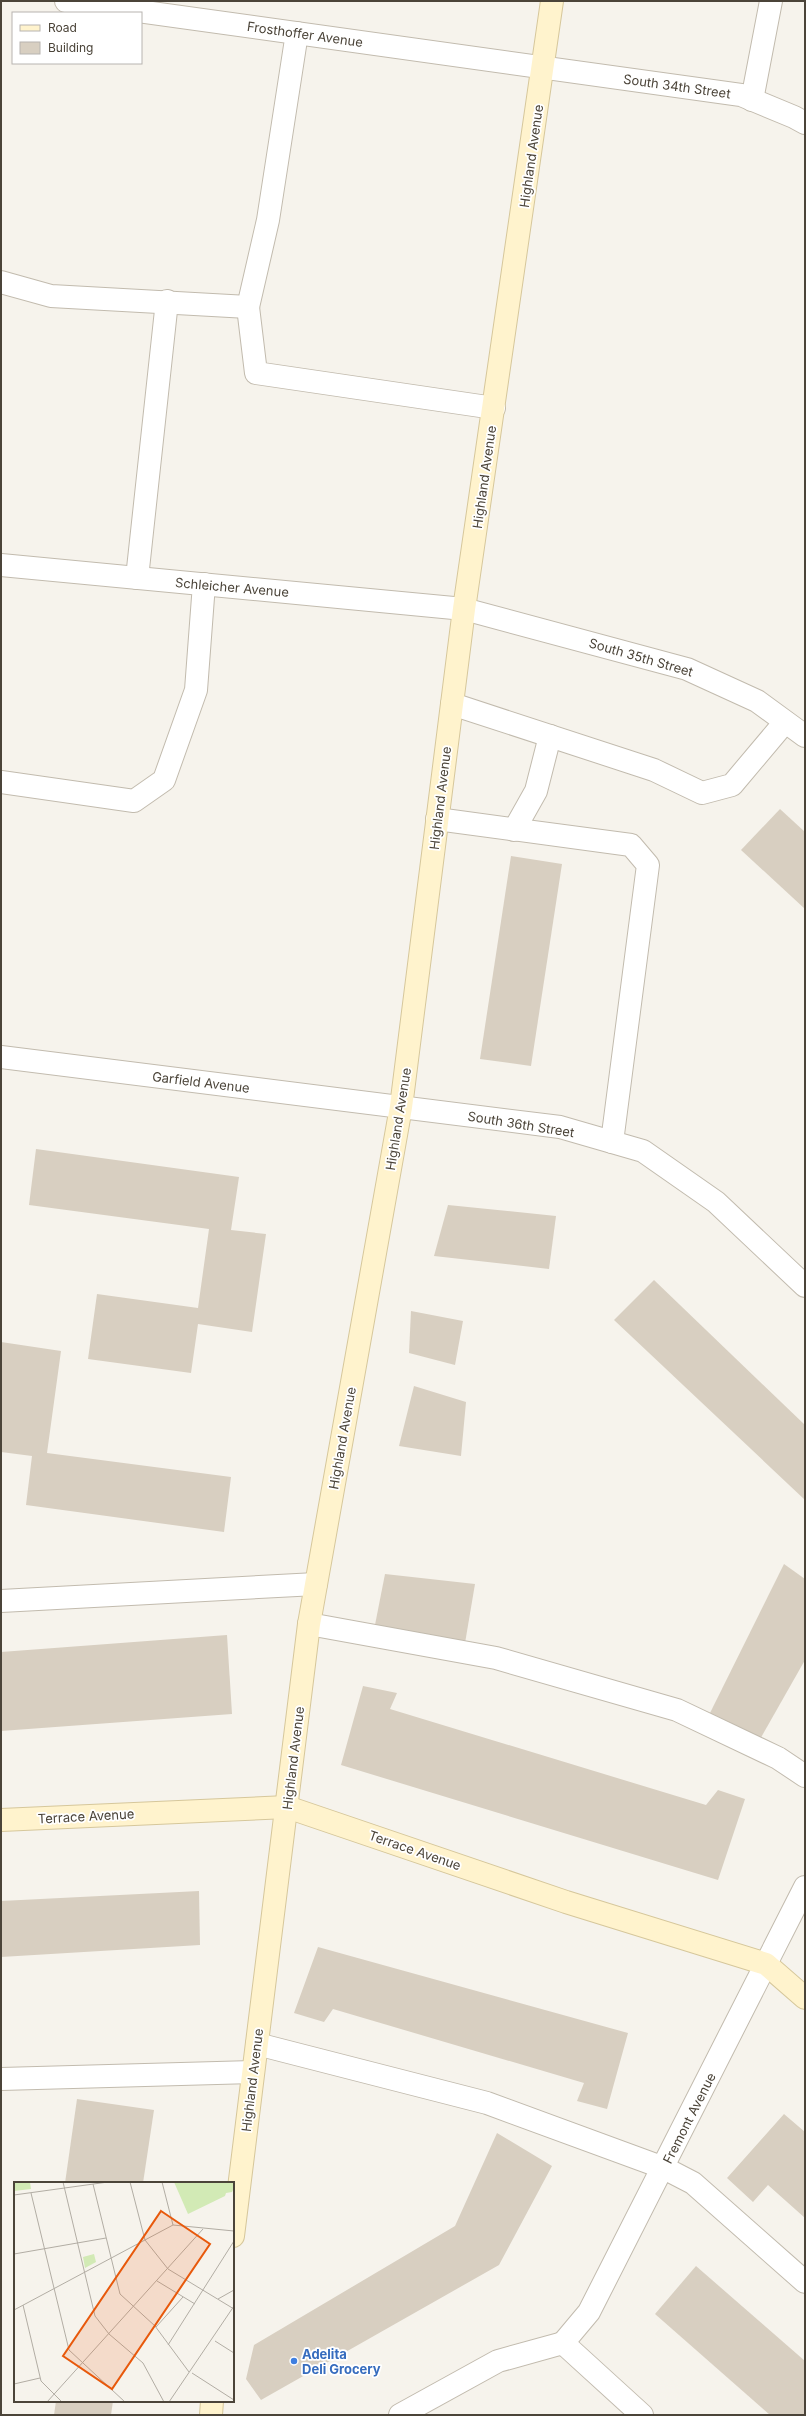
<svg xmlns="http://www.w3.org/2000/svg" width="806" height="2416" font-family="Inter,sans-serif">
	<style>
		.building { fill: #d8cfc1 }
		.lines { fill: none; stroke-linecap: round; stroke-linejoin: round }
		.lane-casing { stroke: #c2bbae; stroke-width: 24 }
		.street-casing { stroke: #c2bbae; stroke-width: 24 }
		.secondary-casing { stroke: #d6c79b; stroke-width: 24 }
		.lane { stroke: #fff; stroke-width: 22 }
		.street { stroke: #fff; stroke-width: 22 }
		.secondary { stroke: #fff3cd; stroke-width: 22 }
		.shop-dot { fill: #3f7fe0; stroke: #fff; stroke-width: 1.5 }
		.labels { text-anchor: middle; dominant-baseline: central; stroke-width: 3.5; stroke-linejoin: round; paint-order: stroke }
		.street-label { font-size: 13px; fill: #4b4439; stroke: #fff }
		.shop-label { font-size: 13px; font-weight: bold; fill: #366cbe; stroke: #fff; text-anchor: start }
		.inset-road { fill: none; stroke: #b2ada4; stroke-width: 1 }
		.view { fill: #e8590c; fill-opacity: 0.15; stroke: #e8590c; stroke-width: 2 }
		.inset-edge { fill: none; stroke: #4b4439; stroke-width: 2 }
	</style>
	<rect width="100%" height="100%" fill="#f6f3ec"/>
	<g class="building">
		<path d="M 780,809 L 805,832 L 805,909 L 741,850 Z"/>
		<path d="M 511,856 L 562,864 L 531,1066 L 480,1059 Z"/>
		<path d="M 36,1149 L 239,1177 L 231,1230 L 266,1234 L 252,1332 L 198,1324 L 191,1373 L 88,1359 L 97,1294 L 198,1308 L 209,1229 L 29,1205 Z"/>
		<path d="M 448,1205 L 556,1216 L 549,1269 L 434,1256 Z"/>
		<path d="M 654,1280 L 805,1425 L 805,1500 L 614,1320 Z"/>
		<path d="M 411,1311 L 463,1321 L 455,1365 L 409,1353 Z"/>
		<path d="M 1,1342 L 61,1351 L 47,1453 L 231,1477 L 224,1532 L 26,1505 L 32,1456 L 1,1452 Z"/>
		<path d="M 414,1386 L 466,1402 L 461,1456 L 399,1446 Z"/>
		<path d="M 784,1564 L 805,1579 L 805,1660 L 759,1741 L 708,1717 Z"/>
		<path d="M 385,1574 L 475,1584 L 464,1649 L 374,1630 Z"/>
		<path d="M 227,1635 L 232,1714 L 1,1731 L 1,1652 Z"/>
		<path d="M 363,1686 L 397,1693 L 390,1709 L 706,1805 L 718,1790 L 745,1799 L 718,1880 L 341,1765 Z"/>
		<path d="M 199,1891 L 200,1945 L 1,1957 L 1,1901 Z"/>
		<path d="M 318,1947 L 628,2033 L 607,2109 L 577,2101 L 584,2083 L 333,2009 L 324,2022 L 294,2013 Z"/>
		<path d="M 77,2099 L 154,2110 L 143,2183 L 65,2183 Z"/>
		<path d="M 784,2114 L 805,2132 L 805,2218 L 768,2185 L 753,2202 L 727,2178 Z"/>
		<path d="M 497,2133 L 552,2166 L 499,2265 L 261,2400 L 246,2379 L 254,2345 L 455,2226 Z"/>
		<path d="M 696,2266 L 805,2361 L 805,2415 L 770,2415 L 655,2314 Z"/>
		<path d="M 56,2401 L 113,2401 L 111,2415 L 54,2415 Z"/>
	</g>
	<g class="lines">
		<defs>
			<g id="lane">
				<path d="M 752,100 L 771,1"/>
				<path d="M 1,282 L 51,296 L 248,307 L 268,220 L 297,33"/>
				<path d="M 248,307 L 256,373 L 494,408"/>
				<path d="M 137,578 L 167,301"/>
				<path d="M 452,704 L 654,770 L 702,793 L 732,785 L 785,722"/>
				<path d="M 1,782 L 134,801 L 164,780 L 196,690 L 204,584"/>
				<path d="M 437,819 L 631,845 L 648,865 L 612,1142"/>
				<path d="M 514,830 L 536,791 L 550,736"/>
				<path d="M 309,1624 L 496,1658 L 677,1710 L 778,1758 L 805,1776"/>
				<path d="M 257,2044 L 487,2103 L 664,2168 L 693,2183 L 805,2282"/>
				<path d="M 1,2079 L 253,2072"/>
			</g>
			<g id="street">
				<path d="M 66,1 L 741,95 L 794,117 L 805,123"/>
				<path d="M 1,565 L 464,609 L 687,669 L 757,701 L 805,736"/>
				<path d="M 1,1057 L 560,1127 L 643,1151 L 716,1202 L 805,1286"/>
				<path d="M 1,1601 L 316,1584"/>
				<path d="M 563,2343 L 589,2312 L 805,1887"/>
				<path d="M 563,2343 L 642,2415"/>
				<path d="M 400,2415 L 498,2361 L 563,2343"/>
			</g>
			<g id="secondary">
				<path d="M 1,1820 L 287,1807 L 566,1902 L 766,1964 L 805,1998"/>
				<path d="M 233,2236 L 309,1624 L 401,1107 L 464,609 L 552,1"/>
				<path d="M 211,2415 L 212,2401"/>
			</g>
		</defs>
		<use href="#lane" class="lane-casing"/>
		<use href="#street" class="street-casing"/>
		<use href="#secondary" class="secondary-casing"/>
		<use href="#lane" class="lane"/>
		<use href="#street" class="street"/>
		<use href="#secondary" class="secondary"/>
	</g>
	<circle class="shop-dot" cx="294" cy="2361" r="4"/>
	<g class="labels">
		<g class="street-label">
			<text transform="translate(305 34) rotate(8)">Frosthoffer Avenue</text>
			<text transform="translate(677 86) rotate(8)">South 34th Street</text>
			<text transform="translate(531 156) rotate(-82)">Highland Avenue</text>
			<text transform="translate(484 477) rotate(-82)">Highland Avenue</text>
			<text transform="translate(232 587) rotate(5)">Schleicher Avenue</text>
			<text transform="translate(641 657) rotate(16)">South 35th Street</text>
			<text transform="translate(440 798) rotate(-83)">Highland Avenue</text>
			<text transform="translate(201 1082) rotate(7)">Garfield Avenue</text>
			<text transform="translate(398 1119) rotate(-81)">Highland Avenue</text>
			<text transform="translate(521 1124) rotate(9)">South 36th Street</text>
			<text transform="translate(342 1438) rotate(-80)">Highland Avenue</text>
			<text transform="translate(293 1758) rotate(-83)">Highland Avenue</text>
			<text transform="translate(86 1816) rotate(-3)">Terrace Avenue</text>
			<text transform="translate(415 1850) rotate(19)">Terrace Avenue</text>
			<text transform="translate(252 2080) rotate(-83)">Highland Avenue</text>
			<text transform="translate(689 2118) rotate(-63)">Fremont Avenue</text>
		</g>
		<g class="shop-label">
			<text x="302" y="2354">Adelita<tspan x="302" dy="15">Deli Grocery</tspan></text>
		</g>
	</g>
	<g transform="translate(14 2182)">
		<rect width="220" height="220" fill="#f6f3ec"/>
		<path d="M 0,0 L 16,0 L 17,7 L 0,9 ZM 160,0 L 220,0 L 220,6 L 218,10 L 212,11 L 211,14 L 174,32 ZM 80,72 L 82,80 L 71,86 L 69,75 Z" fill="#d2eab5"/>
		<path class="inset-road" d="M 49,0 L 81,134 L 95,152 L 129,181 L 150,220M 116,0 L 131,58 L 154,87 L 220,127M 148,0 L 159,43M 79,2 L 106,112 L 141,144 L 175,190M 17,11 L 55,168 L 111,220M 0,13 L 94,0M 159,43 L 220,49M 0,72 L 92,56M 143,99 L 181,122M 204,117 L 220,108M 9,123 L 27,199 L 48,220M 0,128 L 159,43M 142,145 L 169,115M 201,159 L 220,171M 154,163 L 220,59M 178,191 L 220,218M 0,202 L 26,196M 33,220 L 189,47M 155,220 L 220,124"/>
		<path class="view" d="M 147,29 L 196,62 L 98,207 L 49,174 Z"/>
		<rect width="220" height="220" class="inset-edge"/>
	</g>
	<rect width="806" height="2416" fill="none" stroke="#4b4439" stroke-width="4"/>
	<rect x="12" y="12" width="130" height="52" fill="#ffffff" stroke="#b7b4b0"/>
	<rect x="20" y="25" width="20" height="6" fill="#fff3cd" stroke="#b7b4b0"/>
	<text x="48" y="32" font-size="12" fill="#4b4439">Road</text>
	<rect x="20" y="42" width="20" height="12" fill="#d8cfc1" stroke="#b7b4b0"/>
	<text x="48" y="52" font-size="12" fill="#4b4439">Building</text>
</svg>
